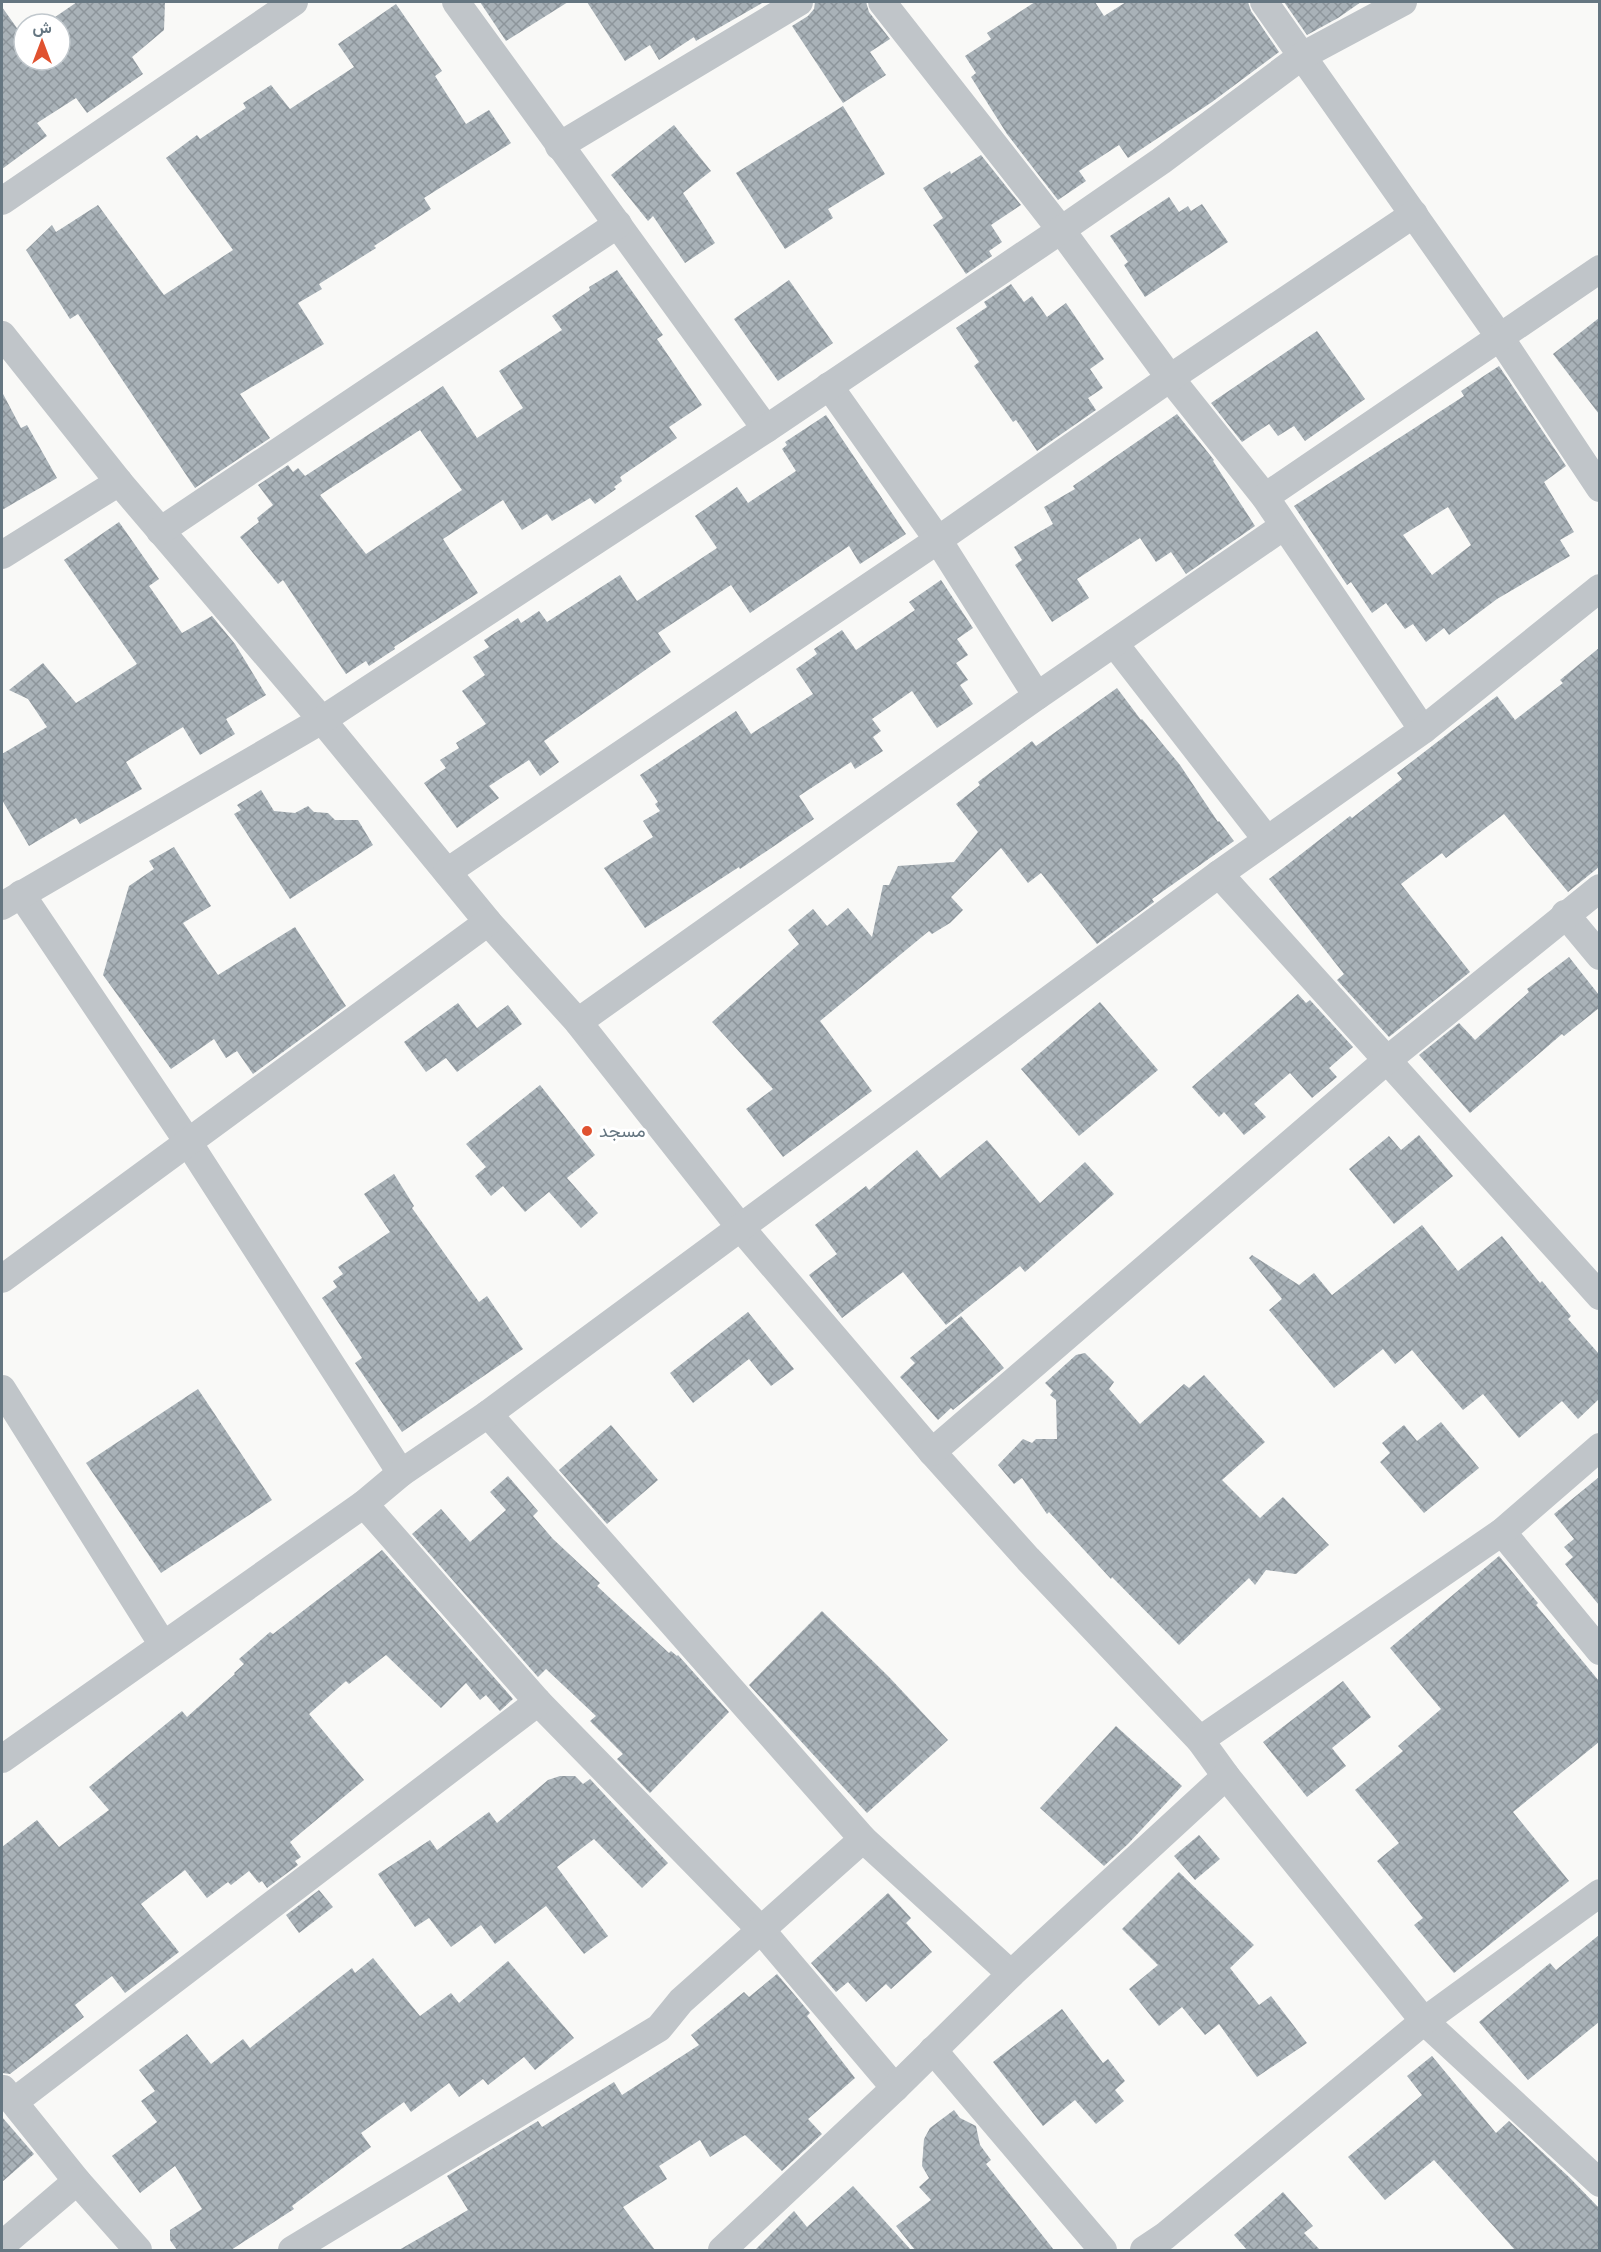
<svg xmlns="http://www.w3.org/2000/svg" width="1601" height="2252" font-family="'Source Sans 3',Vazirmatn,sans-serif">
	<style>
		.building { fill: url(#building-cross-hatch); fill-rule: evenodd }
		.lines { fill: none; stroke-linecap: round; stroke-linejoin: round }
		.minor { stroke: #c0c5c9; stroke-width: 28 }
		.poi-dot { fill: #e05230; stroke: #fff; stroke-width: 2 }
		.labels { text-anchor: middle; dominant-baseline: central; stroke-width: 6; stroke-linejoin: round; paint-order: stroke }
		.poi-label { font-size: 18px; fill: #657681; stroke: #fff; text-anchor: start }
	</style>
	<defs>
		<pattern id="building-cross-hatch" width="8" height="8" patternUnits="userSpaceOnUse" patternTransform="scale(1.5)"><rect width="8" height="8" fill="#a9b2b8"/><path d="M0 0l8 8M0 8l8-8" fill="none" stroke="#8d959b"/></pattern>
	</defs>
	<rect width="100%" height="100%" fill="#f9f9f7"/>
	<g class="building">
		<path d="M 77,2 L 165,2 L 164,30 L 132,57 L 143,74 L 87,113 L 76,98 L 37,123 L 47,136 L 2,169 L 2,7 L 24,38 L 24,60 L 60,60 L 60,24 L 45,24 Z"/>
		<path d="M 480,2 L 568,2 L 506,41 Z"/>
		<path d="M 587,2 L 764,2 L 696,41 L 694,37 L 659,60 L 650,45 L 625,61 Z"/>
		<path d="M 815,2 L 866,2 L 869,12 L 890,39 L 870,52 L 886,75 L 843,103 L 792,26 L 808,16 L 814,9 Z"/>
		<path d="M 1035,2 L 1095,2 L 1104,16 L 1126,2 L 1248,2 L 1251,11 L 1279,52 L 1212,102 L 1128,158 L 1119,145 L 1079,171 L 1086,181 L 1058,200 L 1007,134 L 971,77 L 976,73 L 965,56 L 991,39 L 987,33 Z"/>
		<path d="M 1284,2 L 1361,2 L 1338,18 L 1307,35 Z"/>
		<path d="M 396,4 L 442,71 L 435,76 L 466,124 L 489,110 L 511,143 L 424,198 L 431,209 L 374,246 L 376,248 L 319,284 L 322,289 L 298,303 L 324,344 L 240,394 L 270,438 L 195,488 L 78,314 L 70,319 L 26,250 L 52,225 L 56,232 L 98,205 L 164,295 L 233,250 L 166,158 L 197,135 L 200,139 L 246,108 L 243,103 L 271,85 L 290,109 L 354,67 L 338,44 Z"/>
		<path d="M 843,106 L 885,174 L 828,209 L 833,218 L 785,249 L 736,173 Z"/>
		<path d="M 674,125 L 711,171 L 683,193 L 715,243 L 685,263 L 653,216 L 648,221 L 611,175 Z"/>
		<path d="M 981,155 L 1021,205 L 991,225 L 1002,242 L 989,251 L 992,256 L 966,274 L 933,225 L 943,218 L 923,188 L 950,171 L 951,174 Z"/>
		<path d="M 1169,197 L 1179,212 L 1188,206 L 1191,211 L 1202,204 L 1228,242 L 1145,297 L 1124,265 L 1128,262 L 1110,236 Z"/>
		<path d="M 617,270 L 663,335 L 657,339 L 702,405 L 669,427 L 677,438 L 620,477 L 622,481 L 614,487 L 616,489 L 595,504 L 590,498 L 552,521 L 547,514 L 522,530 L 503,500 L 443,539 L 478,593 L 394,647 L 395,649 L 369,666 L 366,661 L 346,674 L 283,580 L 278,584 L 240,537 L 259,522 L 257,518 L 273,505 L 258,485 L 288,465 L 293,472 L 298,468 L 305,476 L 443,386 L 477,438 L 523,408 L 499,371 L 562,330 L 552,316 L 590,290 L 589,287 ZM 420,430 L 462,490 L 366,554 L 320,495 Z"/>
		<path d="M 789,280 L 833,343 L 778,381 L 734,319 Z"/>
		<path d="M 1011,284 L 1024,302 L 1032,296 L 1047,317 L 1066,303 L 1104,359 L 1090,369 L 1103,388 L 1088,398 L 1096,410 L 1037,451 L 1016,420 L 1013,422 L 974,366 L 979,362 L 956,328 L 987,307 L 984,302 Z"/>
		<path d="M 1599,318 L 1599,414 L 1553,354 Z"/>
		<path d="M 1317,331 L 1365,399 L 1305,441 L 1294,426 L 1278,436 L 1269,424 L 1242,442 L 1211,403 Z"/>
		<path d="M 1499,366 L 1566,466 L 1544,482 L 1574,532 L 1560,540 L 1570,556 L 1497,599 L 1449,635 L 1444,628 L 1426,642 L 1413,624 L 1405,629 L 1386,603 L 1372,613 L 1351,582 L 1347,585 L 1294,506 L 1464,396 L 1461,391 ZM 1448,507 L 1471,545 L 1432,575 L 1403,535 Z"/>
		<path d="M 2,392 L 21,428 L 27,425 L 57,478 L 2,510 Z"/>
		<path d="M 1177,414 L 1214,460 L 1213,461 L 1255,526 L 1186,574 L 1171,552 L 1156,562 L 1140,538 L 1077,579 L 1089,598 L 1052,622 L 1015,565 L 1022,560 L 1014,547 L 1053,524 L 1044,507 L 1075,489 L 1073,486 Z"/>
		<path d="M 826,415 L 906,534 L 860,564 L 849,546 L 750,613 L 731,585 L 658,633 L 671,652 L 544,741 L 559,762 L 540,776 L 529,760 L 489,786 L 499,798 L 457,828 L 424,783 L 446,768 L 440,760 L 459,748 L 456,743 L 486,724 L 462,691 L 485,675 L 473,657 L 489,647 L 484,640 L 518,618 L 521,623 L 539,611 L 547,622 L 620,575 L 637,601 L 717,548 L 695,516 L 737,487 L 748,503 L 796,471 L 782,449 L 787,445 L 785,442 Z"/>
		<path d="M 119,522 L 159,579 L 149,586 L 182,633 L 212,616 L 235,644 L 266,695 L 226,719 L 235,734 L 200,755 L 183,727 L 126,762 L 142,789 L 80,824 L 76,818 L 29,846 L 2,800 L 2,754 L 47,727 L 28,699 L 9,690 L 43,663 L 76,703 L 137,664 L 64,560 Z"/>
		<path d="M 941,580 L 973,628 L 957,639 L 968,655 L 956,663 L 968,680 L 960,685 L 973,704 L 937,728 L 912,691 L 872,719 L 881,731 L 873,737 L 883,751 L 855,769 L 851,762 L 799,796 L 814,819 L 740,869 L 739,867 L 645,928 L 604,868 L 653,837 L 643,821 L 660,811 L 655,804 L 658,802 L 640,775 L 736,711 L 751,734 L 813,694 L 796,669 L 817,654 L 814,649 L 842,630 L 856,650 L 915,610 L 909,602 Z"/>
		<path d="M 1599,648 L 1599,867 L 1568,892 L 1504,814 L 1446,858 L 1442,853 L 1401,884 L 1470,972 L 1389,1037 L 1337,980 L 1344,974 L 1269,879 L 1350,816 L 1352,818 L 1402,779 L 1397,773 L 1497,696 L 1515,720 L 1563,683 L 1560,680 Z"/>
		<path d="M 1117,688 L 1141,720 L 1142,719 L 1180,765 L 1218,822 L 1219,821 L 1234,841 L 1152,899 L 1154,902 L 1097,944 L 1041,873 L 1028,883 L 1001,848 L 951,897 L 963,910 L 950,923 L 932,934 L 929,931 L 820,1021 L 872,1091 L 783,1157 L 746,1109 L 773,1089 L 712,1022 L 799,944 L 788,930 L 813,909 L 827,926 L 848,908 L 872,937 L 883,885 L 889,885 L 898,866 L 954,862 L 978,832 L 956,804 L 980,785 L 978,782 L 1032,741 L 1036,746 Z"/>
		<path d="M 261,790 L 274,811 L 295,813 L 308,806 L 314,812 L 328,813 L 335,820 L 358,820 L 373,845 L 290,899 L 234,814 L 241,810 L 237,805 Z"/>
		<path d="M 174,847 L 211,906 L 183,923 L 218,975 L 295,927 L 346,1006 L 253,1074 L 237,1051 L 226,1058 L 214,1039 L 171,1069 L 103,975 L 129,886 L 154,869 L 149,861 Z"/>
		<path d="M 1569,957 L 1599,995 L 1599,1008 L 1564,1036 L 1562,1034 L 1470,1113 L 1419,1055 L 1459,1023 L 1475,1040 L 1529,992 L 1527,989 Z"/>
		<path d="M 1298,994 L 1306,1003 L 1310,1000 L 1353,1047 L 1329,1068 L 1337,1077 L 1312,1098 L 1290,1073 L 1254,1104 L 1266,1117 L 1244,1135 L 1224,1112 L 1219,1117 L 1192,1087 Z"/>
		<path d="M 1100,1002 L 1158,1070 L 1079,1136 L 1021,1069 Z"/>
		<path d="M 458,1003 L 477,1028 L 508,1005 L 522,1024 L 457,1072 L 446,1058 L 426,1072 L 404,1042 Z"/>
		<path d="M 540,1085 L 595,1155 L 567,1178 L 598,1213 L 581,1228 L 549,1192 L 525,1212 L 503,1186 L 491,1196 L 475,1176 L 486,1167 L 466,1144 Z"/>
		<path d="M 1419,1135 L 1453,1176 L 1394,1224 L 1349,1169 L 1389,1136 L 1401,1150 Z"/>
		<path d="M 987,1140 L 1040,1203 L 1085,1162 L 1114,1194 L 1025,1272 L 1020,1266 L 946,1325 L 903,1272 L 842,1318 L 809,1275 L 837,1254 L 815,1225 L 866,1186 L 869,1190 L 917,1150 L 940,1178 Z"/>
		<path d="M 394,1174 L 414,1206 L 412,1208 L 479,1302 L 487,1296 L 523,1349 L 402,1432 L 355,1363 L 362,1358 L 322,1298 L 337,1287 L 333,1281 L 343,1274 L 338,1267 L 390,1232 L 364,1194 Z"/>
		<path d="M 1422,1225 L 1458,1271 L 1502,1236 L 1540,1283 L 1542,1281 L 1571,1316 L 1568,1319 L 1599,1354 L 1599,1399 L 1578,1419 L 1562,1401 L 1519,1438 L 1483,1394 L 1463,1410 L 1412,1350 L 1395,1364 L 1383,1349 L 1334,1388 L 1269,1310 L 1282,1299 L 1249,1258 L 1252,1255 L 1299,1285 L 1314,1273 L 1332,1295 Z"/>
		<path d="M 748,1312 L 794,1369 L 771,1386 L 749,1359 L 693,1403 L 670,1373 Z"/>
		<path d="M 961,1316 L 1004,1368 L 953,1410 L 951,1408 L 938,1420 L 900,1377 L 915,1363 L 910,1358 Z"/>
		<path d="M 1085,1353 L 1114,1382 L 1109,1389 L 1140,1424 L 1184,1384 L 1189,1388 L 1204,1375 L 1265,1442 L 1222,1480 L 1260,1518 L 1283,1497 L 1329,1545 L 1296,1574 L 1266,1570 L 1255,1585 L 1249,1578 L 1179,1645 L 1112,1577 L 1111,1579 L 1049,1512 L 1047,1514 L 1022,1478 L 1014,1484 L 998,1465 L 1023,1439 L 1032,1443 L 1036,1439 L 1057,1439 L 1056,1400 L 1050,1395 L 1053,1391 L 1045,1383 L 1076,1355 Z"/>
		<path d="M 198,1389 L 272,1500 L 161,1573 L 86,1463 Z"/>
		<path d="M 1441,1422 L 1479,1468 L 1424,1513 L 1380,1462 L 1390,1453 L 1382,1443 L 1404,1425 L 1417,1441 Z"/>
		<path d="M 611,1425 L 658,1480 L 607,1524 L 559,1470 Z"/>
		<path d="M 508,1476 L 538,1511 L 533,1516 L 553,1539 L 600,1583 L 597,1586 L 669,1653 L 671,1651 L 677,1656 L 678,1655 L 729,1712 L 650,1793 L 617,1759 L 623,1754 L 590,1721 L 596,1716 L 546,1669 L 538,1677 L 412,1534 L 441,1509 L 470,1542 L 506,1510 L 490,1492 Z"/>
		<path d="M 1599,1477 L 1599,1605 L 1565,1564 L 1573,1557 L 1564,1547 L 1574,1539 L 1554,1514 Z"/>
		<path d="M 382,1550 L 513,1699 L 500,1711 L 486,1695 L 480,1700 L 466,1683 L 441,1708 L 386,1655 L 349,1684 L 346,1681 L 309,1714 L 364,1780 L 290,1842 L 301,1857 L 295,1861 L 298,1865 L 267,1888 L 262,1881 L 259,1883 L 249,1871 L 231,1885 L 228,1882 L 207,1898 L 185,1870 L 141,1904 L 179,1952 L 125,1993 L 112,1976 L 75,2005 L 84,2017 L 10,2074 L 2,2073 L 2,1847 L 37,1820 L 59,1847 L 109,1810 L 89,1787 L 182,1711 L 187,1717 L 235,1674 L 234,1673 L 244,1664 L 239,1659 L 270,1632 L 273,1634 Z"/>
		<path d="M 1499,1556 L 1538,1603 L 1536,1605 L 1599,1681 L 1599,1742 L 1513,1812 L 1569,1881 L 1454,1973 L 1414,1925 L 1423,1918 L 1377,1861 L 1399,1843 L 1355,1790 L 1403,1751 L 1398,1746 L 1441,1709 L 1390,1648 Z"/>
		<path d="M 822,1611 L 889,1677 L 948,1740 L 867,1813 L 749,1685 Z"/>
		<path d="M 1343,1681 L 1371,1717 L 1332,1748 L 1346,1766 L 1307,1797 L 1263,1742 Z"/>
		<path d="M 1116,1726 L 1182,1786 L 1128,1844 L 1104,1866 L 1040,1808 Z"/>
		<path d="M 560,1776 L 575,1776 L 583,1784 L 590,1779 L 668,1863 L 642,1888 L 594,1839 L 557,1867 L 608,1936 L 584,1954 L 546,1906 L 495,1944 L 481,1925 L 451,1947 L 429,1918 L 415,1927 L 378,1874 L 430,1840 L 437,1850 L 489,1812 L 497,1823 L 548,1780 Z"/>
		<path d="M 1199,1835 L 1220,1859 L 1195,1880 L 1174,1856 Z"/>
		<path d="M 1179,1872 L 1254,1945 L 1230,1968 L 1259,2005 L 1271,1996 L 1307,2043 L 1257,2077 L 1219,2024 L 1205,2035 L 1182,2007 L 1159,2026 L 1129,1989 L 1158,1965 L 1122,1929 Z"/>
		<path d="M 319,1890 L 333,1907 L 299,1933 L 286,1915 Z"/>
		<path d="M 888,1893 L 911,1918 L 906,1923 L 932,1952 L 891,1989 L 886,1984 L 866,2002 L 848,1982 L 836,1992 L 811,1963 Z"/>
		<path d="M 1599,1935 L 1599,2022 L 1528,2080 L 1479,2022 L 1550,1963 L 1556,1970 Z"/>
		<path d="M 373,1958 L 420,2016 L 451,1993 L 459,2003 L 508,1961 L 574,2038 L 535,2070 L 524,2057 L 488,2085 L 483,2079 L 459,2097 L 449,2083 L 411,2112 L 404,2102 L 361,2133 L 371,2147 L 292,2206 L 294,2209 L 231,2250 L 177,2250 L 170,2240 L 170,2230 L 202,2209 L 175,2166 L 140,2193 L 112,2156 L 157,2122 L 141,2101 L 155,2091 L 139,2070 L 187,2034 L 211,2064 L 243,2039 L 250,2048 L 352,1968 L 355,1973 Z"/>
		<path d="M 777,1974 L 810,2013 L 807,2016 L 855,2078 L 808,2119 L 822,2134 L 782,2171 L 745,2135 L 710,2157 L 700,2140 L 659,2166 L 667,2179 L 623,2207 L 655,2250 L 399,2250 L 468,2210 L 447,2176 L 538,2121 L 542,2127 L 614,2082 L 622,2095 L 699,2045 L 691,2035 L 744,1992 L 749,1997 Z"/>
		<path d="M 1062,2009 L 1103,2063 L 1108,2059 L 1125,2081 L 1115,2090 L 1124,2101 L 1096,2124 L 1075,2100 L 1043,2126 L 993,2062 Z"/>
		<path d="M 1432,2056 L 1496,2133 L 1509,2121 L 1569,2177 L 1599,2208 L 1599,2250 L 1515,2250 L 1434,2160 L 1385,2200 L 1348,2157 L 1422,2095 L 1407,2076 Z"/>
		<path d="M 954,2110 L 960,2118 L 976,2126 L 980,2145 L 991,2160 L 986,2164 L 1054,2250 L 915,2250 L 896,2226 L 931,2200 L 919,2187 L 929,2178 L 922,2166 L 924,2139 L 930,2128 Z"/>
		<path d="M 2,2117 L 34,2154 L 2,2182 Z"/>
		<path d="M 853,2186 L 911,2250 L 755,2250 L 794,2211 L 807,2227 Z"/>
		<path d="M 1283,2192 L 1313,2226 L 1304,2233 L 1320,2250 L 1247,2250 L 1234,2235 Z"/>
	</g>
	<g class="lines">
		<g class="minor">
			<path d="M 456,2 L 766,429"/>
			<path d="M 882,2 L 1061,230 L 1170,378 L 1265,497"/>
			<path d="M 1264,2 L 1499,336 L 1600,488"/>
			<path d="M 559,146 L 799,2"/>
			<path d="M 2,201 L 294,2"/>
			<path d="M 2,335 L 119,482 L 322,720 L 488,922 L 578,1022 L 740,1227 L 932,1452 L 1028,1559 L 1200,1740 L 1226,1776 L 1424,2021 L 1600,2183"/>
			<path d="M 829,386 L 938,540 L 1037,696"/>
			<path d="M 160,531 L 618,224"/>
			<path d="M 2,555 L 119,482"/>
			<path d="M 1114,643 L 1267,840"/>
			<path d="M 1423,730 L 1265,497 L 1600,269"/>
			<path d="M 447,872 L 938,540 L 1170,378 L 1414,214"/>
			<path d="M 1219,874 L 1600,1296"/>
			<path d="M 21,894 L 188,1142 L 401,1473"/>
			<path d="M 2,906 L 322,720 L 766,429 L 1061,230 L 1161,161 L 1302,56 L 1403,2"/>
			<path d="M 1565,914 L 1600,956"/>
			<path d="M 578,1022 L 1037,696 L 1284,526"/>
			<path d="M 2,1279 L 488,922"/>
			<path d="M 2,1389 L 163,1645"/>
			<path d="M 488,1414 L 863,1839 L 1011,1974"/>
			<path d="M 932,1452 L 1386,1061 L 1600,888"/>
			<path d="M 364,1504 L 538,1702 L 762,1931 L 895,2088"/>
			<path d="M 1502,1532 L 1600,1651"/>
			<path d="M 1200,1740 L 1502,1532 L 1600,1447"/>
			<path d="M 2,1759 L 364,1504 L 401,1473 L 488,1414 L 1219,874 L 1423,730 L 1600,588"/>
			<path d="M 933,2050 L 1103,2250"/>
			<path d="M 3,2089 L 77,2181 L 138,2250"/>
			<path d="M 15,2101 L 538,1702"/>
			<path d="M 2,2245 L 77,2181"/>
			<path d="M 292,2250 L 659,2028 L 681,2001 L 863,1839"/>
			<path d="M 722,2250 L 895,2088 L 1011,1974 L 1226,1776"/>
			<path d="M 1144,2250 L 1165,2236 L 1424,2021 L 1600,1893"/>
		</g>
	</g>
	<circle class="poi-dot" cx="587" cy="1131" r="6"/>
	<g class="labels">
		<g class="poi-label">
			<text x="599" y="1131">مسجد</text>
		</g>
	</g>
	<rect width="1601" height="2252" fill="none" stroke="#657681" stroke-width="6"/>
	<g transform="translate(42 42)"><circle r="28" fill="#ffffff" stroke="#c1c8cd" stroke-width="1.5"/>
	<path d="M0-4.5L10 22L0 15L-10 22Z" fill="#e05230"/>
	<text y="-9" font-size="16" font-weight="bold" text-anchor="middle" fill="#657681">ش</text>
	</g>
</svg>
